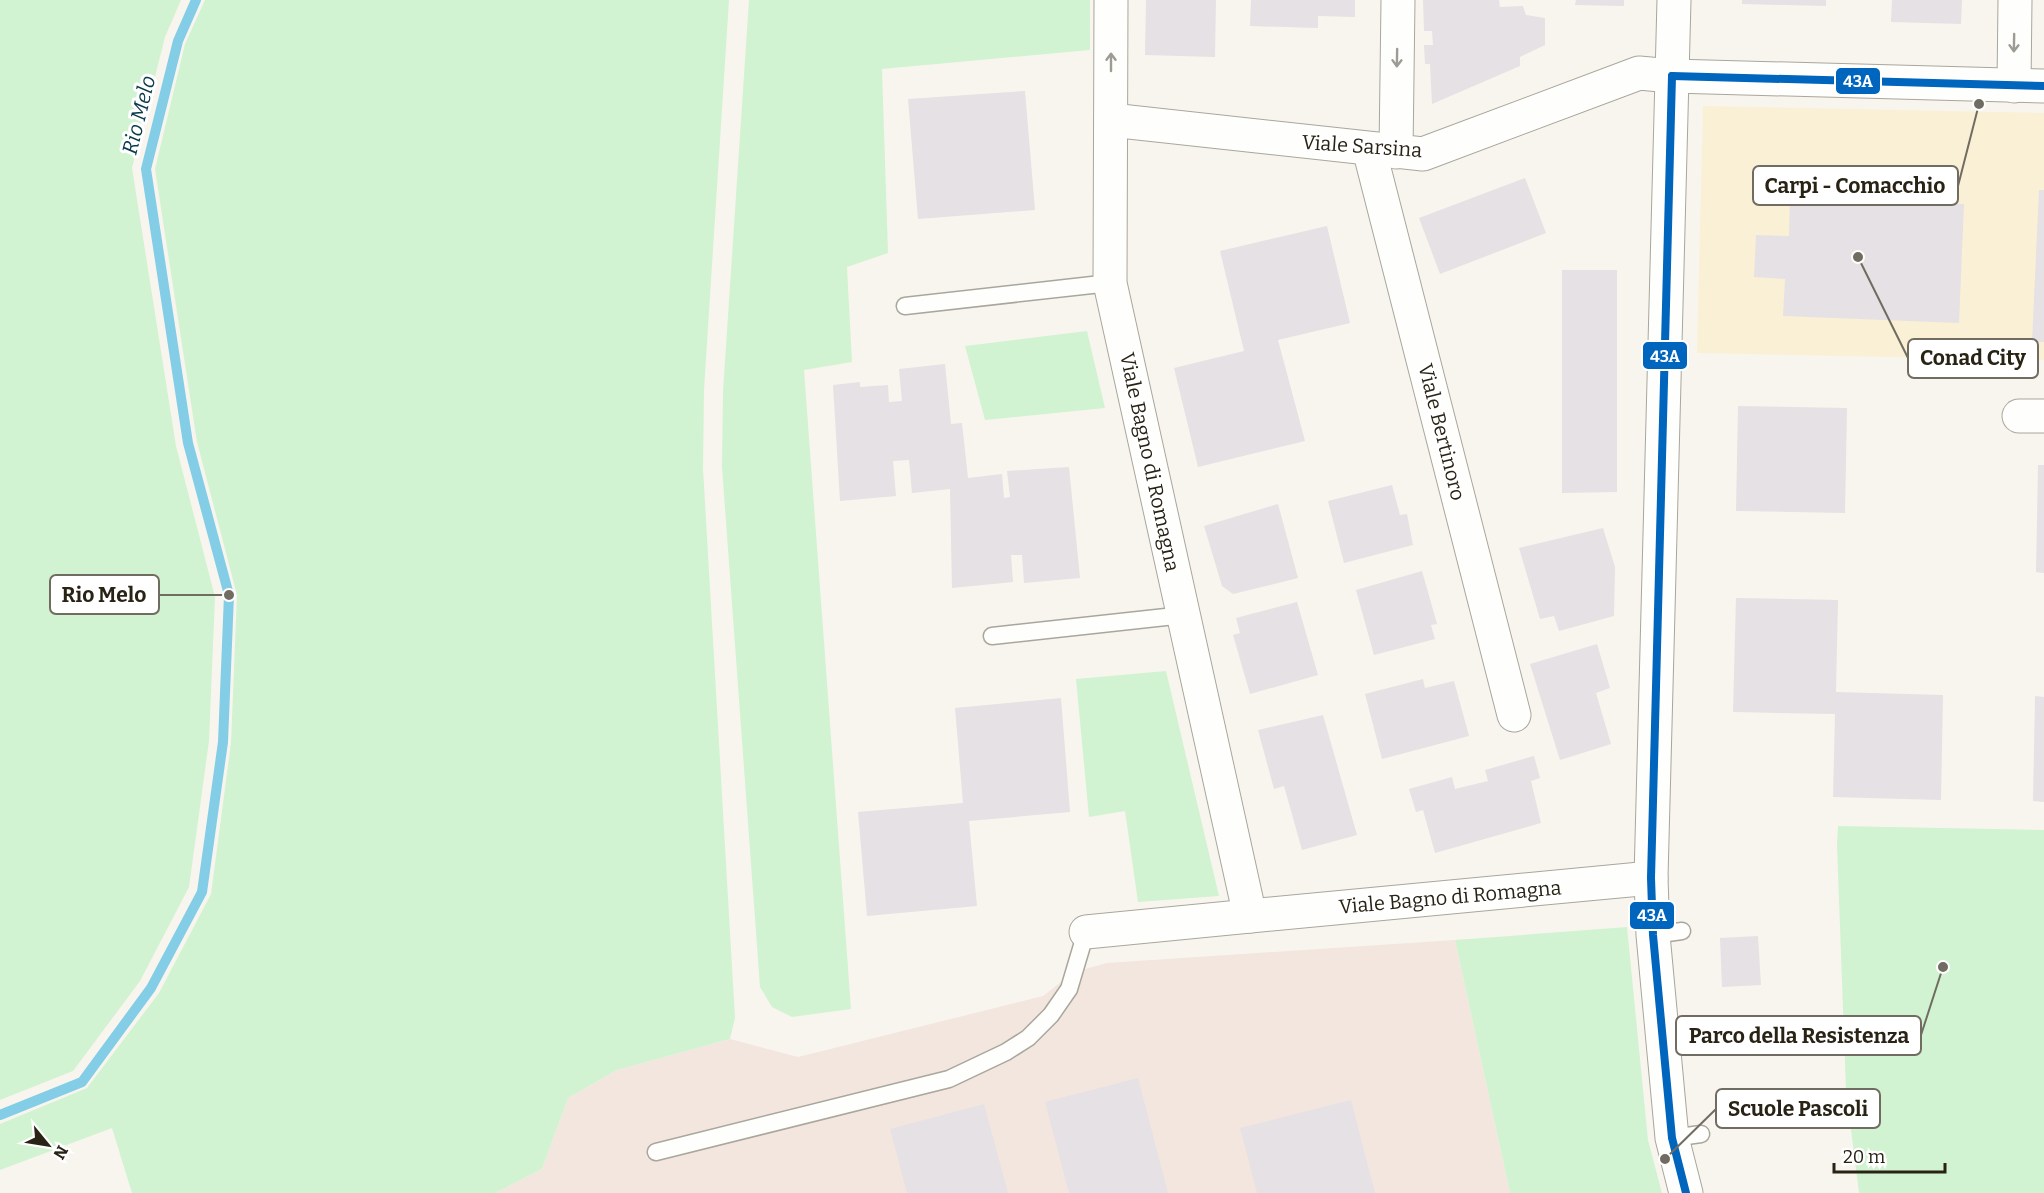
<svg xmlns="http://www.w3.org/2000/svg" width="2044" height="1193" font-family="Bitter,serif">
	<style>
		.built { fill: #faf0d5 }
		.education { fill: #f3e6df }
		.green { fill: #d1f3d2 }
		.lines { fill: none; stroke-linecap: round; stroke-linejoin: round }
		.stream { stroke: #84cde6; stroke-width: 10 }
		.building { fill: #e6e1e4 }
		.service-casing { stroke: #a9a69c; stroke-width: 19 }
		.minor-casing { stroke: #a9a69c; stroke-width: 35 }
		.tertiary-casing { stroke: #a9a69c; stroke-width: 35 }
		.service { stroke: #fefefc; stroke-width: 16 }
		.minor { stroke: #fefefc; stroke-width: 33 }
		.tertiary { stroke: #fefefc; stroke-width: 33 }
		.bus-1-casing { stroke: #fff; stroke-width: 12 }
		.bus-1 { stroke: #0065bd; stroke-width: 8 }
		.oneway { stroke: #9e9b94 }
		.labels { text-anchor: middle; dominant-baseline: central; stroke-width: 6; stroke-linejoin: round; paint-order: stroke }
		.street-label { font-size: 20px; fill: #282315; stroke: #fff }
		.water-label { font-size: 21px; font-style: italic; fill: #093a4a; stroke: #fff }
		.leader { fill: none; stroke: #716c61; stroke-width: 2 }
		.callout-dot { fill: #716c61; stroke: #fff; stroke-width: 2 }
		.callout { fill: #fff; stroke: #716c61; stroke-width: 2 }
		.callout-label { font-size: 21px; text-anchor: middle; font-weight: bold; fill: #282315 }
		.line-badge { stroke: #fff; stroke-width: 2 }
		.badge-label { font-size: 16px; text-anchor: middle; font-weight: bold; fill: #fff }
	</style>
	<rect width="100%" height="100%" fill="#f8f5ee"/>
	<path class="built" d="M 1703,106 L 2044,113 L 2044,360 L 1697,353 Z"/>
	<path class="education" d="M 1455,940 L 1510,1193 L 495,1193 L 542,1169 L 568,1098 L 617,1070 L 730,1039 L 798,1057 L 1043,996 L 1074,972 L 1107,963 Z"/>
	<g class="green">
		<path d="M 0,0 L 181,0 L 165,37 L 132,168 L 176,446 L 215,597 L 209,741 L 189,887 L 140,981 L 73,1071 L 0,1100 Z"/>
		<path d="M 205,0 L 729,0 L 704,390 L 703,468 L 735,1018 L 730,1039 L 617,1070 L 568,1098 L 542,1169 L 495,1193 L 132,1193 L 112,1128 L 0,1170 L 0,1124 L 87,1088 L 159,993 L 211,894 L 231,743 L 237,595 L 197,442 L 155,169 L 185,44 Z"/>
		<path d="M 749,0 L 1090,0 L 1090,50 L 882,69 L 888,253 L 847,267 L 852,362 L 804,370 L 851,1009 L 792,1017 L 772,1007 L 760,987 L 722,467 L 723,391 Z"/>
		<path d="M 1087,331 L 1105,408 L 985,420 L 965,346 Z"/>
		<path d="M 1166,671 L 1219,896 L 1138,902 L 1125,811 L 1089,817 L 1076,679 Z"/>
		<path d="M 1838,826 L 2044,830 L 2044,1193 L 1859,1193 L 1846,1090 L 1837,845 Z"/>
		<path d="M 1627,927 L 1648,1140 L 1662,1193 L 1510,1193 L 1455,940 Z"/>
	</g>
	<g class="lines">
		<path class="stream" d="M 0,1115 L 82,1082 L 151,988 L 202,892 L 223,742 L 229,595 L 188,443 L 146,169 L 178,41 L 196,0"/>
	</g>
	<g class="building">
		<path d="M 1146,0 L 1216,0 L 1215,57 L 1145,55 Z"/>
		<path d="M 1251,0 L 1355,0 L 1355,17 L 1318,16 L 1318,28 L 1250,26 Z"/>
		<path d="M 1423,0 L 1499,0 L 1500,7 L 1523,6 L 1526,15 L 1545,18 L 1545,45 L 1520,57 L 1520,66 L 1432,104 L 1430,64 L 1425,64 L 1424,45 L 1433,45 L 1432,31 L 1424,31 Z"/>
		<path d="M 1576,0 L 1624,0 L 1624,6 L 1575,5 Z"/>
		<path d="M 1742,0 L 1826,0 L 1826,6 L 1742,4 Z"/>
		<path d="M 1892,0 L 1962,0 L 1961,24 L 1891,22 Z"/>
		<path d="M 1025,91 L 1035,210 L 918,219 L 908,99 Z"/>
		<path d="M 1525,178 L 1546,233 L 1440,274 L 1419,218 Z"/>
		<path d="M 2039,190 L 2044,190 L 2044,342 L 2032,342 Z"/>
		<path d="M 1790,198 L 1964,204 L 1959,323 L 1783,316 L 1785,279 L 1754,277 L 1756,235 L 1789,236 Z"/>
		<path d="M 1327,226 L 1350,323 L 1278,340 L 1305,441 L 1198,467 L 1174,368 L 1244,351 L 1220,251 Z"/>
		<path d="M 1562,270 L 1617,270 L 1617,492 L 1562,493 Z"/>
		<path d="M 945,364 L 951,424 L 962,423 L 968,478 L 1002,474 L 1004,498 L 1010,497 L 1007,471 L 1069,467 L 1080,578 L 1024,583 L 1022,555 L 1011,555 L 1013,582 L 952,588 L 950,489 L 912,493 L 909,460 L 893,461 L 896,496 L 840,501 L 833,385 L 860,382 L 860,387 L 888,385 L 889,402 L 902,401 L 899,369 Z"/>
		<path d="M 1738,406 L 1847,408 L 1845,513 L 1736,511 Z"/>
		<path d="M 2038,465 L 2044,465 L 2044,573 L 2036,572 Z"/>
		<path d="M 1392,485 L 1400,515 L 1407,514 L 1413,545 L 1344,563 L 1328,501 Z"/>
		<path d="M 1278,504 L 1298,578 L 1233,594 L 1222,586 L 1204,526 Z"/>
		<path d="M 1603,528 L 1615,567 L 1614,616 L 1559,631 L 1554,616 L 1540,619 L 1519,548 Z"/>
		<path d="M 1422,571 L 1437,624 L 1431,625 L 1435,639 L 1374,655 L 1356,590 Z"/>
		<path d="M 1736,598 L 1838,600 L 1836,692 L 1943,695 L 1941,800 L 1833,797 L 1835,714 L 1733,712 Z"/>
		<path d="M 1297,602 L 1318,675 L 1250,694 L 1233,635 L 1240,633 L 1236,618 Z"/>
		<path d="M 1597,644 L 1610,688 L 1596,693 L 1611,744 L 1560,760 L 1530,664 Z"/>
		<path d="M 1423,679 L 1425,688 L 1454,681 L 1469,736 L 1382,759 L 1365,694 Z"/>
		<path d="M 2035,696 L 2044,697 L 2044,802 L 2033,801 Z"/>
		<path d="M 1061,698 L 1070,812 L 969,821 L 977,906 L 867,916 L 858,812 L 963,803 L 955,708 Z"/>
		<path d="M 1323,715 L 1357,835 L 1302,850 L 1284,786 L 1274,789 L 1258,730 Z"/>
		<path d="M 1534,756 L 1540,778 L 1531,781 L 1541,823 L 1435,853 L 1423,810 L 1416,812 L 1409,789 L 1452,777 L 1455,789 L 1488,781 L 1485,770 Z"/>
		<path d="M 1758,936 L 1761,985 L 1722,987 L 1720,938 Z"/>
		<path d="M 1138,1078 L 1168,1193 L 1069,1193 L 1045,1102 Z"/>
		<path d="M 1351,1100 L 1375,1193 L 1257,1193 L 1240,1128 Z"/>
		<path d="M 984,1104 L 1008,1193 L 907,1193 L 890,1129 Z"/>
	</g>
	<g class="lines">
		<defs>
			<g id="service">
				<path d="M 905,306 L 1110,283"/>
				<path d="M 992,636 L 1184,615"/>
				<path d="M 1653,935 L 1682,931"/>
				<path d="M 1672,1138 L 1701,1134"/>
				<path d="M 656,1152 L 949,1079 L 1006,1052 L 1028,1038 L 1051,1015 L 1069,989 L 1086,932"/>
			</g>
			<g id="minor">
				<path d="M 1111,0 L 1110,283 L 1250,916 L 1651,878"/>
				<path d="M 2014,86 L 2015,0"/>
				<path d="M 1111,120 L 1423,154 L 1639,73 L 1672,76 L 2044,86"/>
				<path d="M 1369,149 L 1514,715"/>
				<path d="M 1396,152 L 1398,0"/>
				<path d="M 2019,416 L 2044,416"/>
				<path d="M 1086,932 L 1250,916"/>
			</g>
			<path id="tertiary" d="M 1674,0 L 1651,878 L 1653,935 L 1672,1138 L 1686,1193"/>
		</defs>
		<use href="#service" class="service-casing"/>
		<use href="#minor" class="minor-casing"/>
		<use href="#tertiary" class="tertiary-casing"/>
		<use href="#service" class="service"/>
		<use href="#minor" class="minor"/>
		<use href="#tertiary" class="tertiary"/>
		<defs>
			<g id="bus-1">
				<path d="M 1672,76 L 1651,878 L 1653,935 L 1672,1138 L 1686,1193"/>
				<path d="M 1672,76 L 2044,86"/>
			</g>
		</defs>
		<use href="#bus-1" class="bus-1-casing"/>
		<use href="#bus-1" class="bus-1"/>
	</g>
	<defs><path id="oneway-shaft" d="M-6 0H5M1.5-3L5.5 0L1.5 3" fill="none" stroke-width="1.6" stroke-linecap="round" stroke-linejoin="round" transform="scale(1.5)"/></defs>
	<g class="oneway">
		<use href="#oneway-shaft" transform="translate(2014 43) rotate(91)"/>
		<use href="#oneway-shaft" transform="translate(1397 58) rotate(91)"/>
		<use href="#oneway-shaft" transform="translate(1111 62) rotate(-90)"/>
	</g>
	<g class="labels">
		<g class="street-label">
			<text transform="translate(1362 146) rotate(4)">Viale Sarsina</text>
			<text transform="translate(1442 432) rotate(76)">Viale Bertinoro</text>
			<text transform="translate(1150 462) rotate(78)">Viale Bagno di Romagna</text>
			<text transform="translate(1450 897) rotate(-5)">Viale Bagno di Romagna</text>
		</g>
		<g class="water-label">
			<text transform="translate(139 115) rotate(-76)">Rio Melo</text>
		</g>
	</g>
	<path class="leader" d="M1979 104L1958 186M1858 257L1908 358M229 595L159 595M1943 967L1921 1035M1665 1159L1716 1109"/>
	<g class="callout-dot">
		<circle cx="1979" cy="104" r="6"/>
		<circle cx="1858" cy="257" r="6"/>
		<circle cx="229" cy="595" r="6"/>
		<circle cx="1943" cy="967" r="6"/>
		<circle cx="1665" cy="1159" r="6"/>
	</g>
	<g class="callout">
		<rect x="1753" y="166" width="205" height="39" rx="6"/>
		<rect x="1908" y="339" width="130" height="39" rx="6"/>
		<rect x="50" y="575" width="109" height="39" rx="6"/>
		<rect x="1676" y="1016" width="245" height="39" rx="6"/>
		<rect x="1716" y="1089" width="164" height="39" rx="6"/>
	</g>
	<g class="callout-label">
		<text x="1855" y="193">Carpi - Comacchio</text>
		<text x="1973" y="365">Conad City</text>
		<text x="104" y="602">Rio Melo</text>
		<text x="1799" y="1043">Parco della Resistenza</text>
		<text x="1798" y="1116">Scuole Pascoli</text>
	</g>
	<g class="line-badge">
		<rect x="1835" y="67" width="46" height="28" rx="6" fill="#0065bd"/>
		<rect x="1642" y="341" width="46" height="29" rx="6" fill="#0065bd"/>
		<rect x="1629" y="901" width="46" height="29" rx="6" fill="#0065bd"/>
	</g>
	<g class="badge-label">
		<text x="1858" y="87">43A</text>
		<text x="1665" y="362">43A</text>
		<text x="1652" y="921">43A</text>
	</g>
	<g transform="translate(48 1145) rotate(120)" stroke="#ffffff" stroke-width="4.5" paint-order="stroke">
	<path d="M0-4.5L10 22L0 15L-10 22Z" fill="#282315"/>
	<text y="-9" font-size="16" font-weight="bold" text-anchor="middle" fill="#282315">N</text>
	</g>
	<path d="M1834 1163v9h111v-9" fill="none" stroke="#282315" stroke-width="3"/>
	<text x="1843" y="1163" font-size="18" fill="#282315" stroke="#ffffff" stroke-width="4.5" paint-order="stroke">20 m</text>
</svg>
